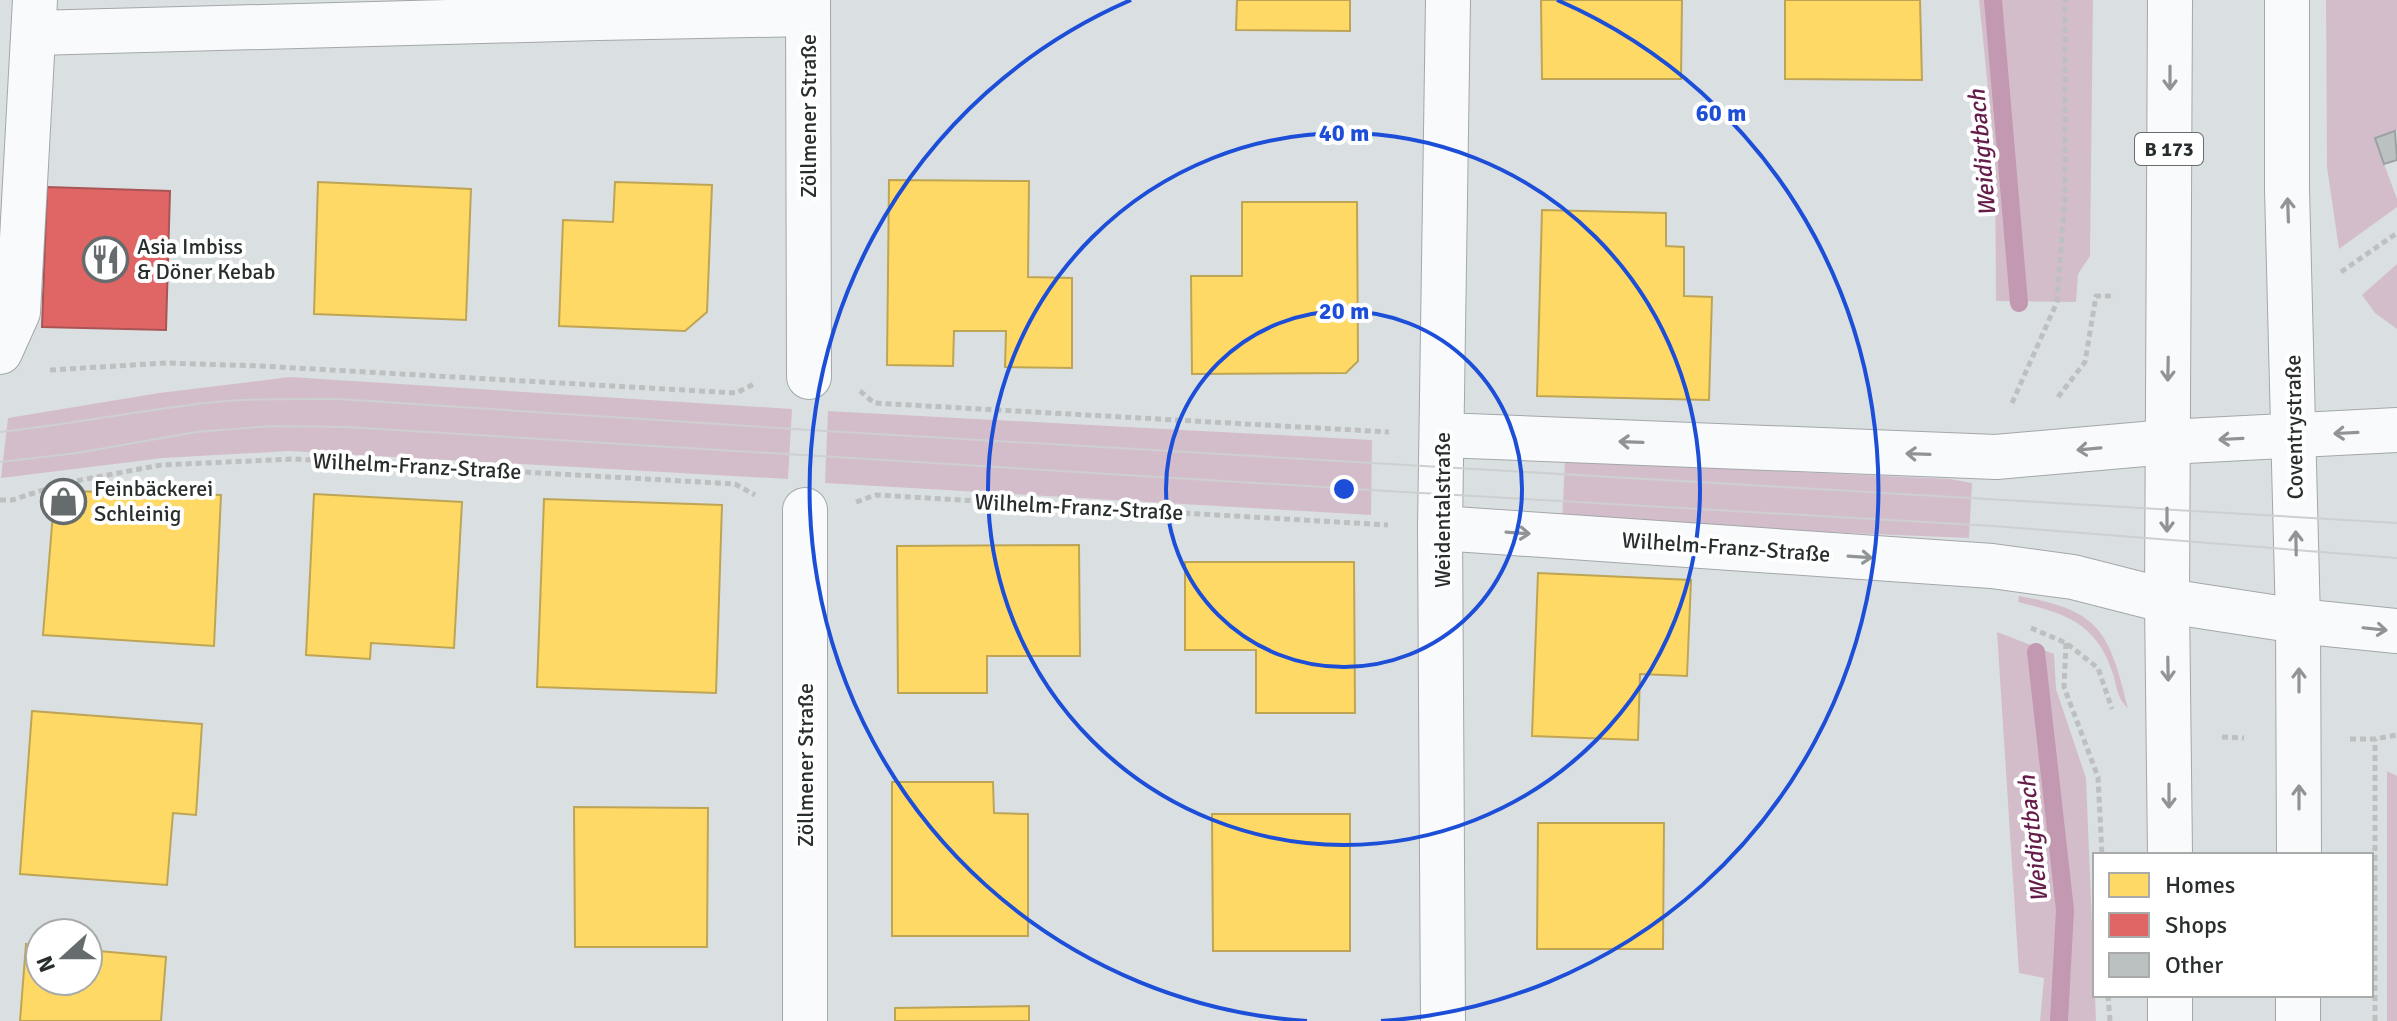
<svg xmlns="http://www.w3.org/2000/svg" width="2397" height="1021" font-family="Signika,sans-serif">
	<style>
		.green { fill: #d4bdcb }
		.homes { fill: #ffd966; stroke: #bea555; stroke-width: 2 }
		.shops { fill: #e06666; stroke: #a95555; stroke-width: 2 }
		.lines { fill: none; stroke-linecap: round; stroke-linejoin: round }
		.stream { stroke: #c299b0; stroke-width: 18 }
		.building { fill: #bbc0c1; stroke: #9ca1a2; stroke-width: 2 }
		.minor-casing { stroke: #a3a7a9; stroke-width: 46 }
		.major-casing { stroke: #a3a7a9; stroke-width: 46 }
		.path { stroke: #bdbfc0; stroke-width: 5; stroke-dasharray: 6 4; stroke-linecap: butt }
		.minor { stroke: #f9fafb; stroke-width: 44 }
		.major { stroke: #f9fafb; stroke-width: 44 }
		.tram { stroke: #cdcfd0; stroke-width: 2 }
		.oneway { stroke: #909494 }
		.ring { fill: none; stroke: #1d4ed8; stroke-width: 4 }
		.labels { text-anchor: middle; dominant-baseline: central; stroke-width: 8; stroke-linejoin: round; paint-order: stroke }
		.shield { fill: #fff; stroke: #686c6d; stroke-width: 2 }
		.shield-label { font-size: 20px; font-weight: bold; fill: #282d2e }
		.street-label { font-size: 22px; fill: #282d2e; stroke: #fff }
		.poi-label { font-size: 22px; fill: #282d2e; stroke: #fff; text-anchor: start }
		.water-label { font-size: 24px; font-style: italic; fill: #651c49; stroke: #fff }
		.centre { fill: #1d4ed8; stroke: #fff; stroke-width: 4 }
		.ring-label { font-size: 24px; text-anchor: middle; font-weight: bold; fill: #1d4ed8; stroke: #fff; stroke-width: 8; stroke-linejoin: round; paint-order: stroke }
	</style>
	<rect width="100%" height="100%" fill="#dae0e2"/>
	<g class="green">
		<path d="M 1979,0 L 2093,0 L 2090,256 L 2078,274 L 2076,302 L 1996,301 L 1995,157 Z"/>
		<path d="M 2326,0 L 2397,0 L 2397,130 L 2375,139 L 2397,199 L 2397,207 L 2339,249 L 2327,167 Z"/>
		<path d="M 2397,264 L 2397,329 L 2375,313 L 2362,295 Z"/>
		<path d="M 290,377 L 792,409 L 788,479 L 289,451 L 163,458 L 1,478 L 8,418 L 159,393 Z"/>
		<path d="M 828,411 L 1372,440 L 1371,515 L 825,483 Z"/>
		<path d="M 1565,461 L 1950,479 L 1972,483 L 1969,538 L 1562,521 Z"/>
		<path d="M 2019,596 C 2100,610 2109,631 2128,708 C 2117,699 2117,687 2113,674 C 2097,623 2065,613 2018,602 Z"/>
		<path d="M 1997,632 L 2054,654 L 2056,689 L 2086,778 L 2096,1021 L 2040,1021 L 2044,978 L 2019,973 Z"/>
		<path d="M 2387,771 L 2397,776 L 2397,1021 L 2387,1021 Z"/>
	</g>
	<g class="homes">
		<path d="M 1237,0 L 1350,0 L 1350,31 L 1236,30 Z"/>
		<path d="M 1541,0 L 1682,0 L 1681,79 L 1542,79 Z"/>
		<path d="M 1785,0 L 1920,0 L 1922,80 L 1785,79 Z"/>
		<path d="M 889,180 L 1029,181 L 1028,277 L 1072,278 L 1072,368 L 1005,367 L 1006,331 L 954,331 L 953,366 L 887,365 Z"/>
		<path d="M 318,182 L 471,189 L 466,320 L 314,314 Z"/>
		<path d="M 615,182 L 712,185 L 707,312 L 685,331 L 559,326 L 563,220 L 613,222 Z"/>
		<path d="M 1242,202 L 1357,202 L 1358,361 L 1346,373 L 1192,374 L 1191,276 L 1242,276 Z"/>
		<path d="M 1542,210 L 1666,213 L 1666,246 L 1684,247 L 1684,296 L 1712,297 L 1709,400 L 1537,396 Z"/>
		<path d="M 66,491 L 221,495 L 214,646 L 43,635 L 54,501 Z"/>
		<path d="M 314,494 L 462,502 L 454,648 L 371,643 L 370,659 L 306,655 Z"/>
		<path d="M 544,499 L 722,505 L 716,693 L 537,687 Z"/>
		<path d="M 1079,545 L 1080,656 L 987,656 L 987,693 L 898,693 L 897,546 Z"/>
		<path d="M 1185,562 L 1354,562 L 1355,713 L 1256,713 L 1256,650 L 1185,650 Z"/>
		<path d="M 1538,573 L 1691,580 L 1687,676 L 1640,674 L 1638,740 L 1532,736 Z"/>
		<path d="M 32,711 L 202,724 L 196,815 L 173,813 L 167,885 L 20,874 Z"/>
		<path d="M 892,782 L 993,782 L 994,813 L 1028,814 L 1028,936 L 892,936 Z"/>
		<path d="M 574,807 L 708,808 L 707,947 L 575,947 Z"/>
		<path d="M 1212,814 L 1350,814 L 1350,951 L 1213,951 Z"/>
		<path d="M 1538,823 L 1664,823 L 1663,949 L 1537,949 Z"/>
		<path d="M 26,944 L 40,946 L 40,981 L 88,981 L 88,950 L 166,957 L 161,1021 L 20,1021 Z"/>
		<path d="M 1029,1006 L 1029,1021 L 895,1021 L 895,1008 Z"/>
	</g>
	<path class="shops" d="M 47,187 L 170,191 L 166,330 L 42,327 Z"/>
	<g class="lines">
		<g class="stream">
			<path d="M 1993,0 L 2019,303"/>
			<path d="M 2036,652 L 2065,910 L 2059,1021"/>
		</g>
	</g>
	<path class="building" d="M 2395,131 L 2397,160 L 2384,164 L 2375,138 Z"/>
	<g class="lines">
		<defs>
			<g id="minor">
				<path d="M 808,0 L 809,377"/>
				<path d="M 34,33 L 598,18 L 808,14"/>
				<path d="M 0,352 L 18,312 L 35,0"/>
				<path d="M 1442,435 L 1996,457 L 2167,442"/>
				<path d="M 1440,528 L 1992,566 L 2073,577 L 2167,601"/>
				<path d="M 805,1021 L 805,510"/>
				<path d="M 1443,1021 L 1440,528 L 1448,0"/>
			</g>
			<g id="major">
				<path d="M 2287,0 L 2287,189 L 2298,621 L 2299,855"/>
				<path d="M 2167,442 L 2397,430"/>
				<path d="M 2167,601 L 2298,621 L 2397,631"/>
				<path d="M 2170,855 L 2167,601 L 2170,0"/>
				<path d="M 2170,995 L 2170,1021"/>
				<path d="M 2298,1021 L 2298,995"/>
			</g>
		</defs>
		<use href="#minor" class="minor-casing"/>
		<use href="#major" class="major-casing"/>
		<g class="path">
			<path d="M 2341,272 L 2397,233"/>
			<path d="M 50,370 L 166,363 L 261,366 L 736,393 L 756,383"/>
			<path d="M 860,391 L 874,403 L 1389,432"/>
			<path d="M 2058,397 L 2085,362 L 2096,296 L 2115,296"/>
			<path d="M 2012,403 L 2057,302 L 2065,196 L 2065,0"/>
			<path d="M 0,500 L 12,500 L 65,483 L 161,465 L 294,459 L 735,484 L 755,495"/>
			<path d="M 856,502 L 876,495 L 1388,525"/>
			<path d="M 2031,628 L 2066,643 L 2098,668 L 2112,709"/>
			<path d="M 2066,643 L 2064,687 L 2098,777 L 2102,855"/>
			<path d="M 2222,737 L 2244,738"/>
			<path d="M 2350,739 L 2375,739 L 2397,735"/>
			<path d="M 2108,995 L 2110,1021"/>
			<path d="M 2375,1021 L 2375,739"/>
		</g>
		<use href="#minor" class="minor"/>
		<use href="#major" class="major"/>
		<g class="tram">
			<path d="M 0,432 C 64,425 127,413 190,405 C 239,398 290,399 339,399 L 809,430 L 2397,523"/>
			<path d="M 0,462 L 77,453 L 196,432 L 270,426 L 346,427 L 1387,491 L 1994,526 L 2397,558"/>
		</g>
	</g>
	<defs><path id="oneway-shaft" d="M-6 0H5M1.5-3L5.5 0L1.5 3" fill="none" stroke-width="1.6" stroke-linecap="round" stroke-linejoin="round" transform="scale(2)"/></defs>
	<g class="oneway">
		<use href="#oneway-shaft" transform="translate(2170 78) rotate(90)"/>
		<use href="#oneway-shaft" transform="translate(2288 210) rotate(-92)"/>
		<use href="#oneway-shaft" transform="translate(2168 369) rotate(91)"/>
		<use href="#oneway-shaft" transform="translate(2346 433) rotate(177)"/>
		<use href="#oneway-shaft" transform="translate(2231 439) rotate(177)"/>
		<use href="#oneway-shaft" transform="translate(1631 442) rotate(-178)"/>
		<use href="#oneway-shaft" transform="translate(2089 449) rotate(175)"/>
		<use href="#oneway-shaft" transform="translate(1918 454) rotate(-178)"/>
		<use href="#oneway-shaft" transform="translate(2167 520) rotate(90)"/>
		<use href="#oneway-shaft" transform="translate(1518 533) rotate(4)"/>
		<use href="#oneway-shaft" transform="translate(2296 543) rotate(-91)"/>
		<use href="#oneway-shaft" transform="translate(1860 557) rotate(4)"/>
		<use href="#oneway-shaft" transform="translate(2375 629) rotate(6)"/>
		<use href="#oneway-shaft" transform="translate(2168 669) rotate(89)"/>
		<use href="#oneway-shaft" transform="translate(2299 680) rotate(-90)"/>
		<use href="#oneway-shaft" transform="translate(2169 796) rotate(90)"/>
		<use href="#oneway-shaft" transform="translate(2299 797) rotate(-90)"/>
	</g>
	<g class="ring">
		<circle cx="1344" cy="489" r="178"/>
		<circle cx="1344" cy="489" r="356"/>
		<path d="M1307 1021A533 533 0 0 1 1131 0M1557 0A533 533 0 0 1 1381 1021"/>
	</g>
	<defs>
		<symbol id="restaurant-ring" viewBox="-11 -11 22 22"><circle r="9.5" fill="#fff" stroke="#666c6d" stroke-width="1.5"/><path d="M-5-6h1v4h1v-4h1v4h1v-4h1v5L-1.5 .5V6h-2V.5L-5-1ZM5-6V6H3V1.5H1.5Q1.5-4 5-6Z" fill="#666c6d"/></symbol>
		<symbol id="shop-ring" viewBox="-11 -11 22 22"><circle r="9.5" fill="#fff" stroke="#666c6d" stroke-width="1.5"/><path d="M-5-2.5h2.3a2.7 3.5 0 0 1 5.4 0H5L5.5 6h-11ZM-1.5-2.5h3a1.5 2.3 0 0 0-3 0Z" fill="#666c6d"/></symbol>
	</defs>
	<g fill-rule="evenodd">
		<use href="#restaurant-ring" x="80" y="234" width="51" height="51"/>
		<use href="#shop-ring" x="38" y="476" width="51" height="51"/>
	</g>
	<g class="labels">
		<rect class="shield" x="2135" y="133" width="68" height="32" rx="6"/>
		<g class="shield-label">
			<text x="2169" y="149">B 173</text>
		</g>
		<g class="street-label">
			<text transform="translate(808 116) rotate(-90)">Zöllmener Straße</text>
			<text transform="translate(2294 427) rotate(-91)">Coventrystraße</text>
			<text transform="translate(417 466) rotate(3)">Wilhelm-Franz-Straße</text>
			<text transform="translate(1079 507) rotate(3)">Wilhelm-Franz-Straße</text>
			<text transform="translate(1442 510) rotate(-90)">Weidentalstraße</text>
			<text transform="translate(1726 547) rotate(4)">Wilhelm-Franz-Straße</text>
			<text transform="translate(805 765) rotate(-90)">Zöllmener Straße</text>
		</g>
		<g class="poi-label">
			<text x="137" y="246">Asia Imbiss<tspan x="137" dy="25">&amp; Döner Kebab</tspan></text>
			<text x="94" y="488">Feinbäckerei<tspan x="94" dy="25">Schleinig</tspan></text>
		</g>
		<g class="water-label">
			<text transform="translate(1982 153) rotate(-95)">Weidigtbach</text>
			<text transform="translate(2033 839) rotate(-96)">Weidigtbach</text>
		</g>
	</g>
	<circle cx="1344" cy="489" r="12" class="centre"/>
	<g class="ring-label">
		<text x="1721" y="121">60 m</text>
		<text x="1344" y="141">40 m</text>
		<text x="1344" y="319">20 m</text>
	</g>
	<rect x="2093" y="853" width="280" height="144" fill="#ffffff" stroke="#a9abab" stroke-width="2"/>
	<rect x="2109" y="873" width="40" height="24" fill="#ffd966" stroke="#a9abab" stroke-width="2"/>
	<text x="2165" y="893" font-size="24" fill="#282d2e">Homes</text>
	<rect x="2109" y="913" width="40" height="24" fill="#e06666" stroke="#a9abab" stroke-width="2"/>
	<text x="2165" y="933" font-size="24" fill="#282d2e">Shops</text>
	<rect x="2109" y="953" width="40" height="24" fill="#bbc0c1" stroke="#a9abab" stroke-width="2"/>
	<text x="2165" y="973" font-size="24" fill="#282d2e">Other</text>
	<g transform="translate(64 957) rotate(249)"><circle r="38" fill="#ffffff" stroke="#a9abab" stroke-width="2"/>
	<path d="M0-6L14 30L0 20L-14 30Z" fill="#666c6d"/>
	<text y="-12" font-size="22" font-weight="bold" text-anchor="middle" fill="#282d2e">N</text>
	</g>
</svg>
